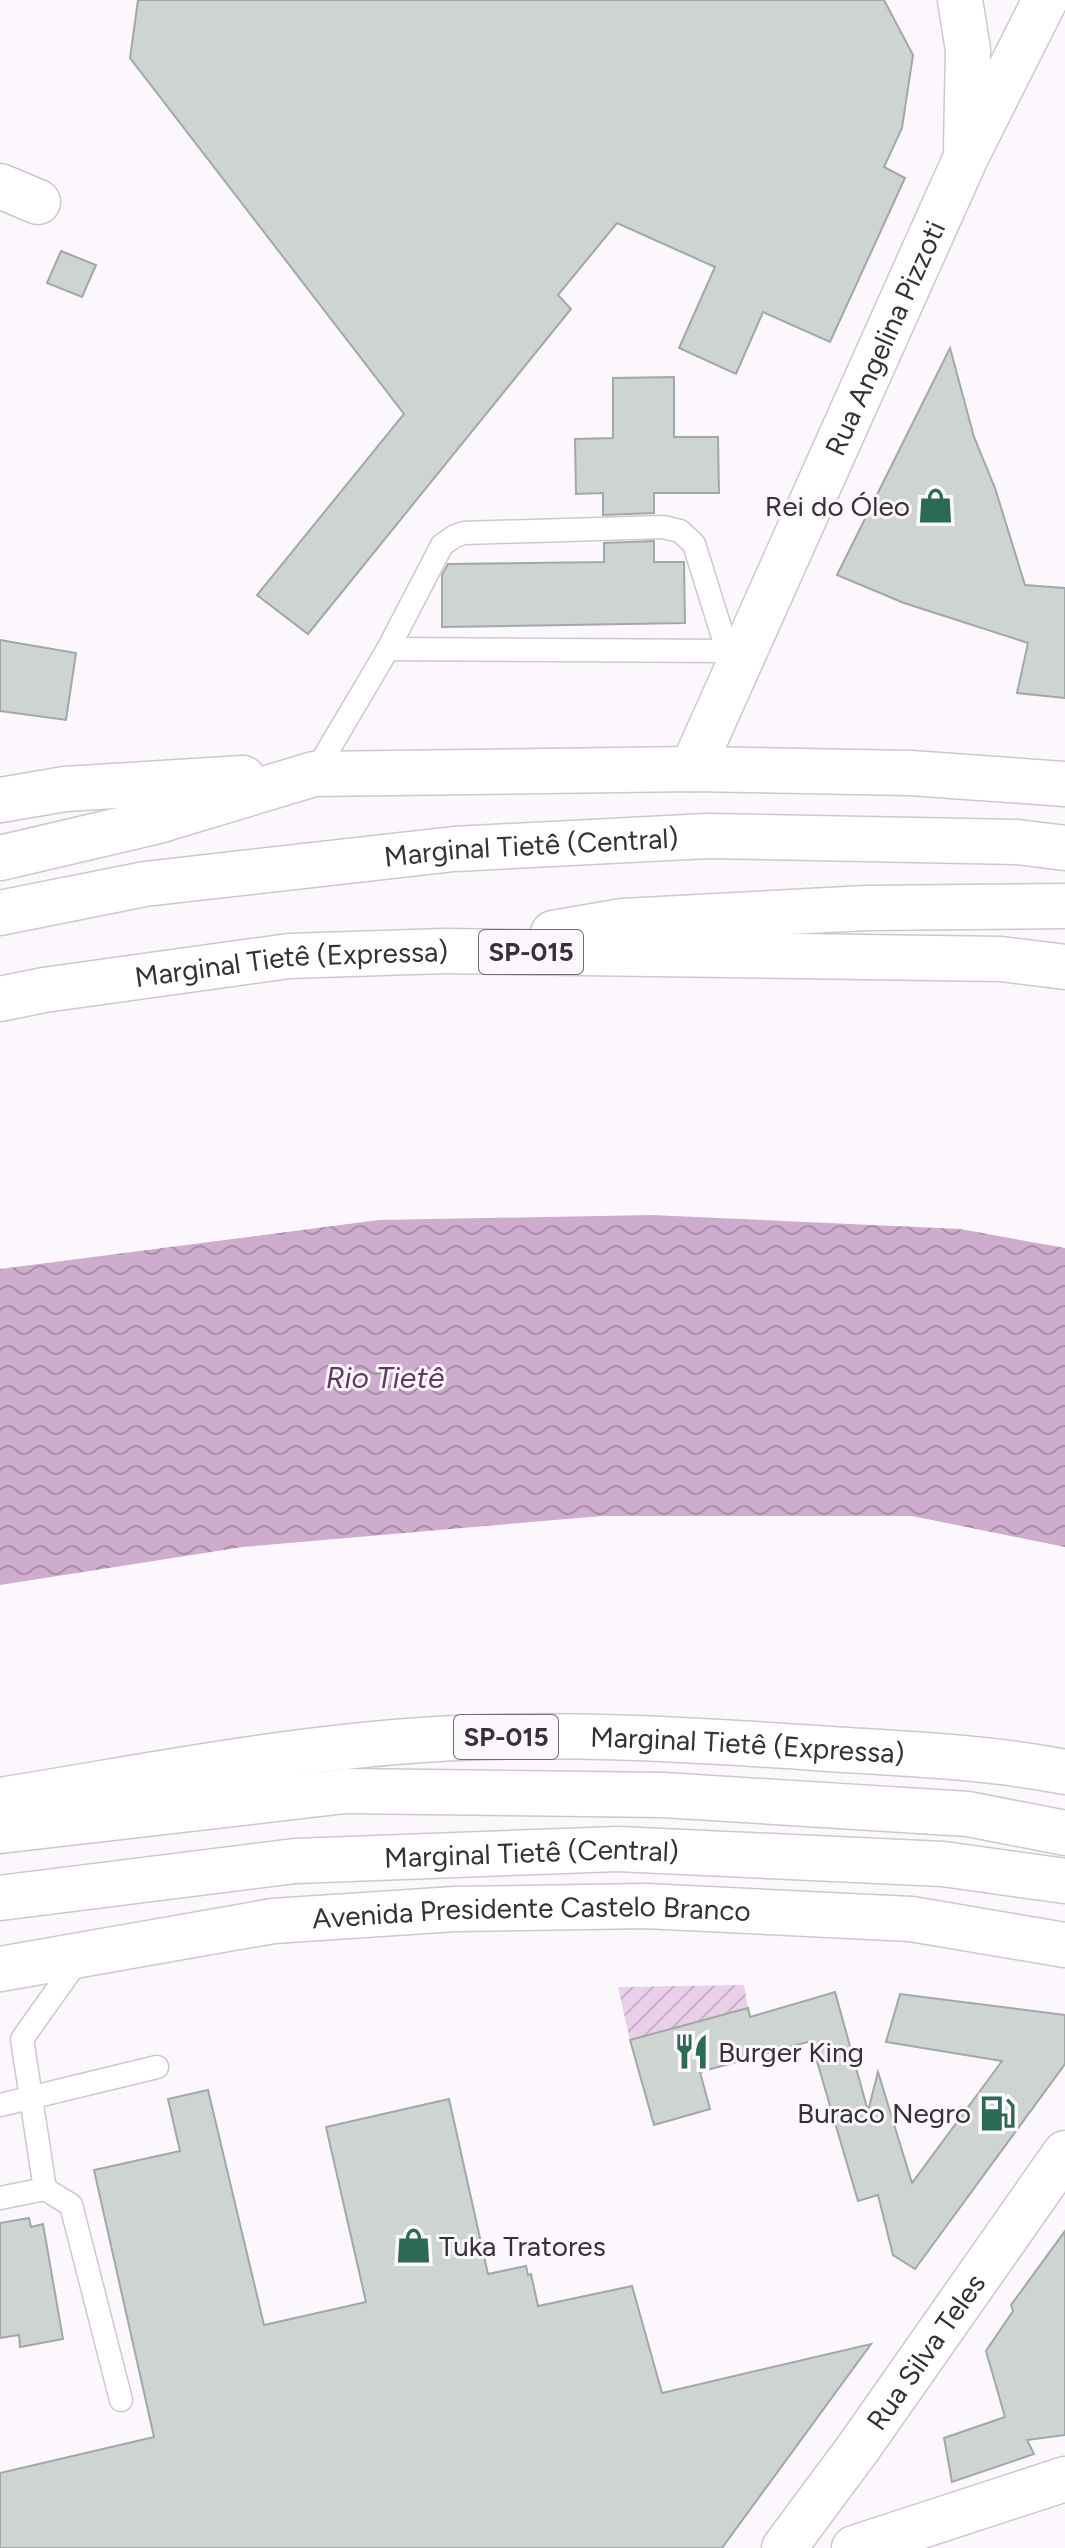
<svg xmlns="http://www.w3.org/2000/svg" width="1065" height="2548" font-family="Figtree,sans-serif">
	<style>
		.garden { fill: url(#garden-furrows) }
		.water { fill: url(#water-waves) }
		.building { fill: #cdd4d1; stroke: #a2a8a5; stroke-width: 2 }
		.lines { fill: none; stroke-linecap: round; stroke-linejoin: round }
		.service-casing { stroke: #cdc8cd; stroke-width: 25 }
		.minor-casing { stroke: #cdc8cd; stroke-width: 47 }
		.tertiary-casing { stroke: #cdc8cd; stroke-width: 47 }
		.trunk-casing { stroke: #cdc8cd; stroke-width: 47 }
		.motorway-casing { stroke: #cdc8cd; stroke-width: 47 }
		.service { stroke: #fff; stroke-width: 22 }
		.minor { stroke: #fff; stroke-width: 44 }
		.tertiary { stroke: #fff; stroke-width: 44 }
		.trunk { stroke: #fff; stroke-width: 44 }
		.motorway { stroke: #fff; stroke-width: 44 }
		.labels { text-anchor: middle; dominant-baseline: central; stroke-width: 6; stroke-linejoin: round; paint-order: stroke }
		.shield { fill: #fcf7fc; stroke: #706d70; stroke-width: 2 }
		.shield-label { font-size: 26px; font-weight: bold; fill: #343234 }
		.street-label { font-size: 28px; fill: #343234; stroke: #fcf7fc }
		.poi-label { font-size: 28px; fill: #343234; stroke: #fcf7fc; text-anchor: end }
		.water-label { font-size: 30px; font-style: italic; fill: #633762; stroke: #fcf7fc }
	</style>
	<defs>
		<pattern id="garden-furrows" width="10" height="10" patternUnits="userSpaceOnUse" patternTransform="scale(2)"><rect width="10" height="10" fill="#eacfe9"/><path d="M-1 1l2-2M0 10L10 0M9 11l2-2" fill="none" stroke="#c9b2c8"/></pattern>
		<pattern id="water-waves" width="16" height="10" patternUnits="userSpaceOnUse" patternTransform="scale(2)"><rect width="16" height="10" fill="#ceaccd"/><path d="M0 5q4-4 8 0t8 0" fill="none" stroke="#a88da7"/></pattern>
	</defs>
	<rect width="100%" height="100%" fill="#fcf7fc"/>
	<path class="garden" d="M 744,1985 L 748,2008 L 630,2040 L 618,1987 Z"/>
	<path class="water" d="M 651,1215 L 960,1229 L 1065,1248 L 1065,1547 L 912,1516 L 602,1516 L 243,1547 L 0,1585 L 0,1269 L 379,1220 Z"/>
	<g class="building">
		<path d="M 138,0 L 884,0 L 913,55 L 902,128 L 884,167 L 905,178 L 830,342 L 763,312 L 736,374 L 679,348 L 715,267 L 617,223 L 558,295 L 571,309 L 308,634 L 257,595 L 404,414 L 130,58 Z"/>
		<path d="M 61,251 L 96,265 L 82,297 L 47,283 Z"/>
		<path d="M 950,348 L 974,437 L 995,488 L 1025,585 L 1065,588 L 1065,698 L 1017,693 L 1028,643 L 904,603 L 837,575 Z"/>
		<path d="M 674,377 L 674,437 L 718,437 L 719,493 L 654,493 L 654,513 L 603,515 L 603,493 L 576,494 L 575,439 L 613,438 L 613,378 Z"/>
		<path d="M 654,541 L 654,562 L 684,562 L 685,623 L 442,627 L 442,575 L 448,564 L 604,562 L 604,543 Z"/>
		<path d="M 0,640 L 76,653 L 66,720 L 0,711 Z"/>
		<path d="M 835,1992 L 868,2111 L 878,2072 L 912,2183 L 1002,2061 L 886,2042 L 900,1994 L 1065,2015 L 1065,2064 L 915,2269 L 893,2255 L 878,2195 L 858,2201 L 811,2041 L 700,2072 L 710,2109 L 654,2125 L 630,2040 L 748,2008 L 750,2017 Z"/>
		<path d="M 208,2090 L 264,2325 L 366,2302 L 326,2127 L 449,2099 L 488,2274 L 526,2266 L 528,2275 L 531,2274 L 538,2306 L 632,2286 L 662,2393 L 871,2344 L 722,2548 L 0,2548 L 0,2473 L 154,2437 L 94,2170 L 180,2151 L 168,2099 Z"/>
		<path d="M 29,2218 L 31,2227 L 43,2224 L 63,2339 L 20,2347 L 19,2335 L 0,2338 L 0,2223 Z"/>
		<path d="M 1065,2231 L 1065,2435 L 1027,2440 L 1034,2454 L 952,2482 L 944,2438 L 1005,2417 L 986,2351 L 1013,2311 L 1011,2305 Z"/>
	</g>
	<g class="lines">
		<defs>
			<g id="service">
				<path d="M 388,649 L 727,651"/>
				<path d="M 314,774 L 388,649 L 442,545 L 455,536 L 464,533 L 663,527 L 680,531 L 694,544 L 733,669"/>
				<path d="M 0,2105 L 157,2067"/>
				<path d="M 45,2189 L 71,2205 L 121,2400"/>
				<path d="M 0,2198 L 45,2189 L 22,2039 L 81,1956"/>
			</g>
			<g id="minor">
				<path d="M 960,0 L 968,50 L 966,147"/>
				<path d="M 0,186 L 38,202"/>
				<path id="s1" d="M 692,769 L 966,157 L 1045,0"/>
				<path d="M 854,2548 L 1065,2479"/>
			</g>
			<g id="tertiary">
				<path id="s2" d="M 784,2548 L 859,2447 L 1065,2153"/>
			</g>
			<g id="trunk">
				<path d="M 0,800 L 65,789 L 243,778"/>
				<path d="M 0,858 L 158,821 L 314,774 L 692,769 L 910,773 L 1065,784"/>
				<path id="s3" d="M 0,913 L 145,884 L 454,849 L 707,836 L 1017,842 L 1065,848"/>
				<path id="s4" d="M 0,1898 L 295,1861 L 618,1849 L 943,1864 L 1065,1881"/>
				<path id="s5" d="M 0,1969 L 273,1921 L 455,1909 L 645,1906 L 911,1919 L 1065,1945"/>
			</g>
			<g id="motorway">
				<path d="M 553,933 L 623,921 L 866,908 L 1065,906"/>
				<path id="s6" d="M 0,999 L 44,990 L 289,956 L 444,951 L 1001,959 L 1065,967"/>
				<path id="s7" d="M 0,1800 C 131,1779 263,1753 395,1742 C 539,1730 686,1739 830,1749 C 909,1754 988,1757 1065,1772"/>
				<path d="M 0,1831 L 345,1791 L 663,1795 L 968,1814 L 1065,1833"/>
			</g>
		</defs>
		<use href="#service" class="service-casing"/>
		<use href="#minor" class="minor-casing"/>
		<use href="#tertiary" class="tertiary-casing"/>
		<use href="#trunk" class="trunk-casing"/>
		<use href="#motorway" class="motorway-casing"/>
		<use href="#service" class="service"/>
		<use href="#minor" class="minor"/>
		<use href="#tertiary" class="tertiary"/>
		<use href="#trunk" class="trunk"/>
		<use href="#motorway" class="motorway"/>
	</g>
	<defs>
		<symbol id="shop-bare" viewBox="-9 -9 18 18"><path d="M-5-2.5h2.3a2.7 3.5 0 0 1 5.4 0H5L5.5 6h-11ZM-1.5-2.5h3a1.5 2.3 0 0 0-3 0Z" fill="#2d6a55" stroke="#fcf7fc" stroke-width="2.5" paint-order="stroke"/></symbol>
		<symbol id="restaurant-bare" viewBox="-9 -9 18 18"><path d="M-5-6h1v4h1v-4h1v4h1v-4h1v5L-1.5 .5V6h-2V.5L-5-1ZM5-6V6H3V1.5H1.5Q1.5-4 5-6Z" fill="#2d6a55" stroke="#fcf7fc" stroke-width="2.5" paint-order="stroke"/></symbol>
		<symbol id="fuel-bare" viewBox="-9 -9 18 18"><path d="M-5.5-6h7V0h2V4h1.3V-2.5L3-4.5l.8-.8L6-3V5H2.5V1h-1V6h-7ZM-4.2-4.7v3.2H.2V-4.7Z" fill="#2d6a55" stroke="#fcf7fc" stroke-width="2.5" paint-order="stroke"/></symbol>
	</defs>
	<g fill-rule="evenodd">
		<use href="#shop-bare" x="910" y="480" width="51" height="51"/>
		<use href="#restaurant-bare" x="666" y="2026" width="51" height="51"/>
		<use href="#fuel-bare" x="972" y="2088" width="51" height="51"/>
		<use href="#shop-bare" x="388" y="2220" width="51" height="51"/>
	</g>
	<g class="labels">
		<g class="shield">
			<rect x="479" y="930" width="104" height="44" rx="6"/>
			<rect x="454" y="1715" width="104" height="44" rx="6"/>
		</g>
		<g class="shield-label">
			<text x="531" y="952">SP-015</text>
			<text x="506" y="1737">SP-015</text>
		</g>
		<g class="street-label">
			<text stroke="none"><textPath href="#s1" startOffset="472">Rua Angelina Pizzoti</textPath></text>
			<text stroke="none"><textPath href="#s3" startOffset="536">Marginal Tietê (Central)</textPath></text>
			<text stroke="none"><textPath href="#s6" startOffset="294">Marginal Tietê (Expressa)</textPath></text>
			<text stroke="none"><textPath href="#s7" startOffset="752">Marginal Tietê (Expressa)</textPath></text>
			<text stroke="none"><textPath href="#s4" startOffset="534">Marginal Tietê (Central)</textPath></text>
			<text stroke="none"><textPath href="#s5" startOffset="536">Avenida Presidente Castelo Branco</textPath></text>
			<text stroke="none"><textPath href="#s2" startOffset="242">Rua Silva Teles</textPath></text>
		</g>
		<g class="poi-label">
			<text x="910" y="506">Rei do Óleo</text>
			<text x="718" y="2052" text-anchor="start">Burger King</text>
			<text x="971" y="2113">Buraco Negro</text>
			<text x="439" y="2246" text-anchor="start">Tuka Tratores</text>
		</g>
		<g class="water-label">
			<text x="385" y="1377">Rio Tietê</text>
		</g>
	</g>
</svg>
